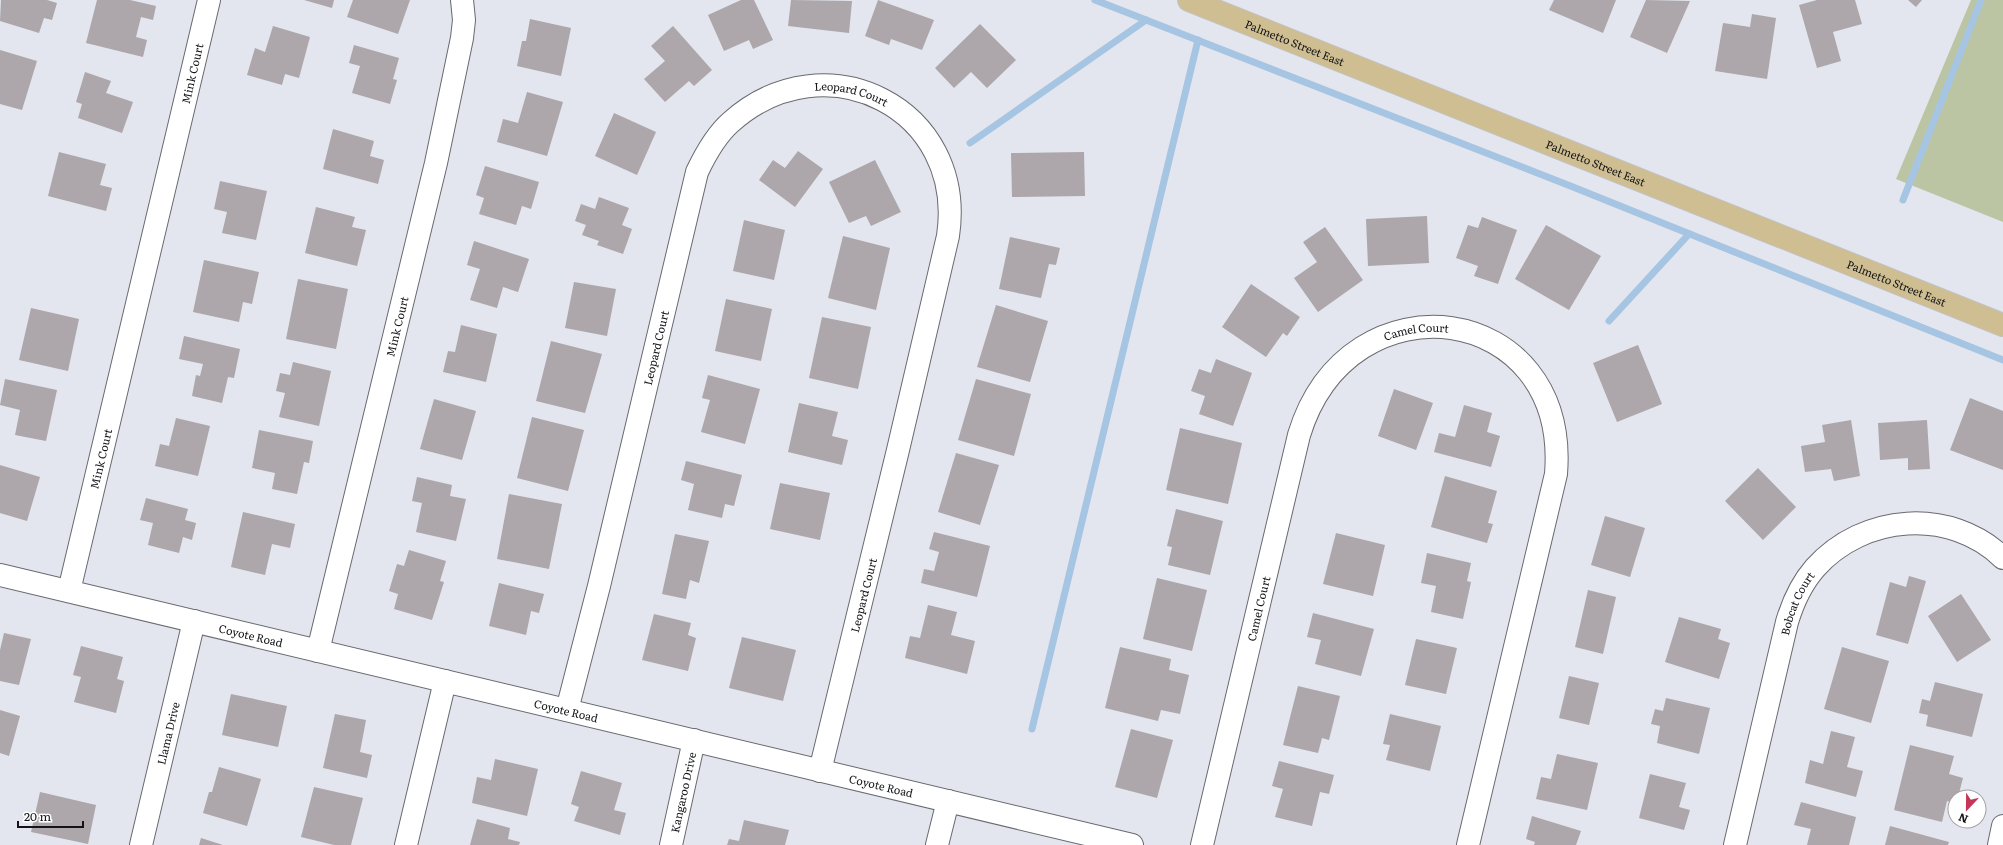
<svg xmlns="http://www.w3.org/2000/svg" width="2003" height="845" font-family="Literata,serif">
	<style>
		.green { fill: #bbc5a4 }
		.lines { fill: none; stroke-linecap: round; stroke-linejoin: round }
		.stream { stroke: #a6c5e2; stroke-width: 7 }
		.building { fill: #ada6ab }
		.minor-casing { stroke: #686a71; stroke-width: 24 }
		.major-casing { stroke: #c2c2c3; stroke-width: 24 }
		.minor { stroke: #fff; stroke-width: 22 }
		.major { stroke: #cfbe91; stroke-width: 22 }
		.labels { text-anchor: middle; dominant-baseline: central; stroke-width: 4; stroke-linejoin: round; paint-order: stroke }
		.street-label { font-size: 11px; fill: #131417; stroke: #fff }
	</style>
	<rect width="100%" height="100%" fill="#e3e6ee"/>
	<path class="green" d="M 1971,0 L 2003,0 L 2003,222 L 1896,179 Z"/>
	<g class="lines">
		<g class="stream">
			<path d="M 1095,0 L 1573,187 L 2003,360"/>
			<path d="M 970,143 L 1146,20"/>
			<path d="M 1903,200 L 1981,0"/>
			<path d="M 1609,321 L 1689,234"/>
			<path d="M 1032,729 L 1198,40"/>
		</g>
	</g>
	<g class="building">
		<path d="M 1,0 L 47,0 L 57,3 L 52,20 L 44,18 L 39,33 L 0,21 Z"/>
		<path d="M 97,0 L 130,0 L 156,6 L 153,20 L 141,17 L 136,37 L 147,40 L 143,57 L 86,43 Z"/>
		<path d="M 304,0 L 334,0 L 332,8 Z"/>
		<path d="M 353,0 L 410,0 L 398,34 L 347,17 Z"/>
		<path d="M 741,0 L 754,0 L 773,40 L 753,49 L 749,40 L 724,51 L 708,15 Z"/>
		<path d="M 791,0 L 852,1 L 849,33 L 788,26 Z"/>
		<path d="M 878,0 L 934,20 L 922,50 L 891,39 L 889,45 L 865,36 Z"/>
		<path d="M 1554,0 L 1616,0 L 1603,33 L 1549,10 Z"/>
		<path d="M 1646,0 L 1690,1 L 1667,53 L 1630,37 Z"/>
		<path d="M 1817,0 L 1855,0 L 1862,24 L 1833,32 L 1841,61 L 1817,68 L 1799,5 Z"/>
		<path d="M 1908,0 L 1922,0 L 1916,7 Z"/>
		<path d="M 1752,14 L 1776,18 L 1767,79 L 1715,71 L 1723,23 L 1750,27 Z"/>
		<path d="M 530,19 L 571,28 L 561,76 L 517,66 L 522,41 L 526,41 Z"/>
		<path d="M 980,24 L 1016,60 L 987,88 L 971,72 L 954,88 L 935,68 Z"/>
		<path d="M 273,26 L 310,37 L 299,78 L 285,74 L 282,85 L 247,75 L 255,48 L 265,52 Z"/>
		<path d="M 673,26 L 712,70 L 694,86 L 689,81 L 665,102 L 644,79 L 665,61 L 651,46 Z"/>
		<path d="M 354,45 L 399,58 L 393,79 L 397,80 L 390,104 L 352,93 L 360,66 L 349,63 Z"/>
		<path d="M 0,50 L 37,61 L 22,110 L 0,104 Z"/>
		<path d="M 85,72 L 111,81 L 106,93 L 133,102 L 122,133 L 78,118 L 82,104 L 76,102 Z"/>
		<path d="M 527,92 L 563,102 L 547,156 L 497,142 L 503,119 L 518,123 Z"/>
		<path d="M 614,113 L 656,132 L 637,175 L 595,156 Z"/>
		<path d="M 333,129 L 374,141 L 370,156 L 384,160 L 378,184 L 323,169 Z"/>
		<path d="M 798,151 L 823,169 L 795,207 L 759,180 L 773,160 L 785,168 Z"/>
		<path d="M 59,152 L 106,164 L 100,185 L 112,188 L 106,211 L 48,196 Z"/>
		<path d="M 1084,152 L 1085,196 L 1012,197 L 1011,153 Z"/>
		<path d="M 875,160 L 901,212 L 871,226 L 866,216 L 849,223 L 829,182 Z"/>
		<path d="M 485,166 L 539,182 L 531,209 L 522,206 L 516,225 L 479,214 L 484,198 L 476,195 Z"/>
		<path d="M 220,181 L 267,191 L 256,240 L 222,233 L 227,212 L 214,209 Z"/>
		<path d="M 599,197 L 629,208 L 622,225 L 632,229 L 623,254 L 597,245 L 599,241 L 582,235 L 586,225 L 575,221 L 581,204 L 595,209 Z"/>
		<path d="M 316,207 L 355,217 L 352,227 L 366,230 L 357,266 L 305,253 Z"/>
		<path d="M 1427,216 L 1429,263 L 1368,266 L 1366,219 Z"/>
		<path d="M 1482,217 L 1517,230 L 1498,284 L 1474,276 L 1478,266 L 1456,258 L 1468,225 L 1478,228 Z"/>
		<path d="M 744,220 L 785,230 L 774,280 L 733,271 Z"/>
		<path d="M 1546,225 L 1601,256 L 1569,310 L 1515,279 Z"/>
		<path d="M 1325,227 L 1363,280 L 1318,312 L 1294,278 L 1317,262 L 1303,242 Z"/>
		<path d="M 843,236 L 890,248 L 876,310 L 828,298 Z"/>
		<path d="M 1010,237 L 1060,248 L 1056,265 L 1049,264 L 1041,298 L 999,289 Z"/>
		<path d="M 474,241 L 529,259 L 518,292 L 503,287 L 497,308 L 470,300 L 480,269 L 467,265 Z"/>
		<path d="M 204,260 L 259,272 L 252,304 L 243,302 L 239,322 L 193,312 Z"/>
		<path d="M 298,279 L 348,289 L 336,349 L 286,339 Z"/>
		<path d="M 574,282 L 616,289 L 607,336 L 565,328 Z"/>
		<path d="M 1251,284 L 1300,317 L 1287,336 L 1283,333 L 1266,357 L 1222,327 Z"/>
		<path d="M 726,299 L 772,309 L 761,361 L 715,351 Z"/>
		<path d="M 996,305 L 1048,321 L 1030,382 L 977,367 Z"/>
		<path d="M 31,308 L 79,319 L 68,371 L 19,360 Z"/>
		<path d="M 822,317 L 871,327 L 858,389 L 809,378 Z"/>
		<path d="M 461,325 L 497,334 L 486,382 L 443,372 L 448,351 L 455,352 Z"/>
		<path d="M 184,336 L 240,349 L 234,378 L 228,377 L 222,403 L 192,396 L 196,375 L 200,376 L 203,364 L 179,359 Z"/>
		<path d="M 551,341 L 602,354 L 585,413 L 536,401 Z"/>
		<path d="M 1638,345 L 1662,404 L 1617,422 L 1593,363 Z"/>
		<path d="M 1216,359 L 1252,373 L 1233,426 L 1199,414 L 1205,396 L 1191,391 L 1199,369 L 1211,373 Z"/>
		<path d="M 293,362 L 331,371 L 319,426 L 279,417 L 285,393 L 276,391 L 280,373 L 290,375 Z"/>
		<path d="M 708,375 L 760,389 L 745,444 L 701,432 L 710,400 L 702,398 Z"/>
		<path d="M 5,379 L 57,390 L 46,441 L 15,435 L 20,410 L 0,405 Z"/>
		<path d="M 976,379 L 1031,394 L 1014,456 L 958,440 Z"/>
		<path d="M 1394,389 L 1433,403 L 1416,450 L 1378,436 Z"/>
		<path d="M 1970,398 L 2003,411 L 2003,470 L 1950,450 Z"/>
		<path d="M 434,399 L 476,411 L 462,460 L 420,449 Z"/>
		<path d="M 799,403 L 838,412 L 832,436 L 848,440 L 842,465 L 788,452 Z"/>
		<path d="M 1464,405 L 1492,413 L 1487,432 L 1500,436 L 1491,467 L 1434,452 L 1439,433 L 1455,437 Z"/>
		<path d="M 532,417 L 584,430 L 568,491 L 517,478 Z"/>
		<path d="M 176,418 L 210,426 L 198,476 L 155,466 L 160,444 L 169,446 Z"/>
		<path d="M 1851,420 L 1860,476 L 1834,481 L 1831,469 L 1805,472 L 1801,446 L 1825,442 L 1822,425 Z"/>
		<path d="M 1927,420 L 1930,469 L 1908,470 L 1908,458 L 1880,460 L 1878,423 Z"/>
		<path d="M 1180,428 L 1242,443 L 1228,504 L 1166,490 Z"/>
		<path d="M 259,430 L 313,441 L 309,463 L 304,462 L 297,494 L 272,489 L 275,473 L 252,468 Z"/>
		<path d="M 956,453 L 999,465 L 980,525 L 938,512 Z"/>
		<path d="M 686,461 L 742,475 L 734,506 L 725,504 L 722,518 L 688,510 L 694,484 L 681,480 Z"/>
		<path d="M 0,465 L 40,477 L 27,521 L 0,513 Z"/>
		<path d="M 1758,468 L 1796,507 L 1763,540 L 1725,501 Z"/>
		<path d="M 1445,476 L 1497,491 L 1488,523 L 1493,524 L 1487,543 L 1431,527 Z"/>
		<path d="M 417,477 L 452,485 L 450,496 L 466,499 L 456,541 L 416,532 L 422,503 L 412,501 Z"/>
		<path d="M 780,483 L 830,493 L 820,540 L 770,529 Z"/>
		<path d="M 509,494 L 562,504 L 549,569 L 497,559 Z"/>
		<path d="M 146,498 L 188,509 L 185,520 L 196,523 L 192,540 L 183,537 L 179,553 L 148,545 L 153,523 L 140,520 Z"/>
		<path d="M 1176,509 L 1223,521 L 1210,575 L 1168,565 L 1172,547 L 1167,546 Z"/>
		<path d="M 243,512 L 295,524 L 290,548 L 272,544 L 265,575 L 231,567 Z"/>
		<path d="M 1605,516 L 1645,528 L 1630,577 L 1591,565 Z"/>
		<path d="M 934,532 L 990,546 L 977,597 L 921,583 L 924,569 L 934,571 L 939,552 L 929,549 Z"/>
		<path d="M 1336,533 L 1385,545 L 1373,596 L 1323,584 Z"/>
		<path d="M 675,534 L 709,541 L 699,583 L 690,580 L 686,599 L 662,594 Z"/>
		<path d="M 409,550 L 446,561 L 440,581 L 444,582 L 432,620 L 394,609 L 398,594 L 389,591 L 397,564 L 404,566 Z"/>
		<path d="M 1427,553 L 1471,563 L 1467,581 L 1471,582 L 1463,619 L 1431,612 L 1436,586 L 1421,583 Z"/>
		<path d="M 1909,576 L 1926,581 L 1908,644 L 1876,635 L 1890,582 L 1906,587 Z"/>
		<path d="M 1157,578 L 1207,590 L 1192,651 L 1143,639 Z"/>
		<path d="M 499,583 L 544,594 L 539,613 L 531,611 L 526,635 L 489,626 Z"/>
		<path d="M 1588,590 L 1616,597 L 1603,654 L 1575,647 Z"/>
		<path d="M 1961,594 L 1991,640 L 1957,662 L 1928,616 Z"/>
		<path d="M 928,605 L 957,612 L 951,635 L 975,641 L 967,674 L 905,658 L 910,636 L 920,638 Z"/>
		<path d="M 1313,613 L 1374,629 L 1361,676 L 1315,664 L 1321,640 L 1307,637 Z"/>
		<path d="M 654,614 L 691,623 L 688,635 L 696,638 L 688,671 L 642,660 Z"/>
		<path d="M 1679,617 L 1721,629 L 1718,639 L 1730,643 L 1719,679 L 1665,662 Z"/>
		<path d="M 4,633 L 31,639 L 19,685 L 0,681 L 0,650 Z"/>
		<path d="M 742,637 L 796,650 L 783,701 L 729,688 Z"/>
		<path d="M 1416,639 L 1457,648 L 1446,694 L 1405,685 Z"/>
		<path d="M 81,646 L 123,657 L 117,679 L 124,681 L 116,713 L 74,702 L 81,677 L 73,675 Z"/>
		<path d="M 1120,647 L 1171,659 L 1169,670 L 1189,675 L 1180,714 L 1161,710 L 1158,721 L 1105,708 Z"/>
		<path d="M 1842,647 L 1889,661 L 1871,723 L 1824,709 Z"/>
		<path d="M 1569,676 L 1599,683 L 1589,725 L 1559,718 Z"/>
		<path d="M 1935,682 L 1983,694 L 1972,737 L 1926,726 L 1928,715 L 1919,713 L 1922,699 L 1930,701 Z"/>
		<path d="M 1298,686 L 1340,696 L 1329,740 L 1322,738 L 1318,753 L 1283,745 Z"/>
		<path d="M 231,694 L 287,706 L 278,747 L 222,735 Z"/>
		<path d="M 1666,698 L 1710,708 L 1699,754 L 1657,743 L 1660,726 L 1651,724 L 1655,709 L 1663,711 Z"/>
		<path d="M 0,710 L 20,716 L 9,756 L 0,753 Z"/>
		<path d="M 335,714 L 366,720 L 360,752 L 372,755 L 367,778 L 323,768 Z"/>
		<path d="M 1390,714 L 1441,726 L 1430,771 L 1386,760 L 1390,745 L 1383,744 Z"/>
		<path d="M 1131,729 L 1173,740 L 1157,798 L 1115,787 Z"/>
		<path d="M 1831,731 L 1855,737 L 1847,767 L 1863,771 L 1856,797 L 1805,783 L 1810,760 L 1823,764 Z"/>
		<path d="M 1910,745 L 1954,756 L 1949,774 L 1963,778 L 1958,797 L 1955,797 L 1955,803 L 1947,801 L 1942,822 L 1894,810 Z"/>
		<path d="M 1557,754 L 1598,763 L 1587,810 L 1536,799 L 1541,777 L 1551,779 Z"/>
		<path d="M 495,759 L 538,769 L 527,816 L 472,803 L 477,777 L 491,780 Z"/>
		<path d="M 1279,761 L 1334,775 L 1329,794 L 1320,792 L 1312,826 L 1275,817 L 1283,789 L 1272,786 Z"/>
		<path d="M 219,767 L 261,779 L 247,826 L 203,813 L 209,792 L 212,792 Z"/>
		<path d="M 581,771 L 622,783 L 614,810 L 626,813 L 620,835 L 574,821 L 579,807 L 571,804 Z"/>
		<path d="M 1650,774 L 1686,783 L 1679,807 L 1690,810 L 1684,830 L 1639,818 Z"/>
		<path d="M 314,787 L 363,798 L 351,845 L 334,845 L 301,837 Z"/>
		<path d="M 40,792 L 96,805 L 88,844 L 31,832 Z"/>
		<path d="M 1801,802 L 1856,817 L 1849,845 L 1807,845 L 1811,829 L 1794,825 Z"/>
		<path d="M 1532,816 L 1581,831 L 1576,845 L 1534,845 L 1535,842 L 1526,839 Z"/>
		<path d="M 477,819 L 510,828 L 508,839 L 520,842 L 519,845 L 470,845 Z"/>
		<path d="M 744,820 L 789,830 L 785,845 L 727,845 L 729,839 L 739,841 Z"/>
		<path d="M 1890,826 L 1949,842 L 1948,845 L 1885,845 Z"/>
		<path d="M 201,838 L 223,845 L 199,845 Z"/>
	</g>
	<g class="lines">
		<defs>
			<g id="minor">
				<path id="s1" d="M 0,575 L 1132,845"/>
				<path id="s2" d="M 69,591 L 209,0"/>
				<path id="s3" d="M 318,651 L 436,163 L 462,38 L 464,20 L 462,0"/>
				<path id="s4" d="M 567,710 L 599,586 L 697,172 C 706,153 716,135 731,122 C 825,38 967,108 948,236 L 898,450 L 820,771"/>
				<path id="s5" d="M 141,845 L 194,621"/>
				<path d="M 406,845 L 445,681"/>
				<path id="s6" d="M 671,845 L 694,740"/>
				<path d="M 937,845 L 948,801"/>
				<path id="s7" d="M 1202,845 L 1299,435 C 1349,271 1570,301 1556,474 L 1468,845"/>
				<path id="s8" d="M 1735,845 L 1787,622 C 1793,602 1801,584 1815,568 C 1863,514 1950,507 2003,558"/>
				<path d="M 1999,845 L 2003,826"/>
			</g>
			<g id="major">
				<path id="s9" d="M 1189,0 L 2003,325"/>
			</g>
		</defs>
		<use href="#minor" class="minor-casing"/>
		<use href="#major" class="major-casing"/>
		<use href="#minor" class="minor"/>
		<use href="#major" class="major"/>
	</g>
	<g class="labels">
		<g class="street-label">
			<text stroke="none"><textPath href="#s9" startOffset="114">Palmetto Street East</textPath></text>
			<text stroke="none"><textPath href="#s2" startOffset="532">Mink Court</textPath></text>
			<text stroke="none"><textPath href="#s4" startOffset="745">Leopard Court</textPath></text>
			<text stroke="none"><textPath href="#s9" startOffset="438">Palmetto Street East</textPath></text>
			<text stroke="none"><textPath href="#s9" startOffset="762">Palmetto Street East</textPath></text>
			<text stroke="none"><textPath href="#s3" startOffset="334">Mink Court</textPath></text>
			<text stroke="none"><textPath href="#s7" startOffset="589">Camel Court</textPath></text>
			<text stroke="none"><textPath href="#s4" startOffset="373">Leopard Court</textPath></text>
			<text stroke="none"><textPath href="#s2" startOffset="136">Mink Court</textPath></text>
			<text transform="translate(863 595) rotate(-76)">Leopard Court</text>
			<text stroke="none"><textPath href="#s8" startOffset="250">Bobcat Court</textPath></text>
			<text stroke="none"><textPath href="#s7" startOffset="243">Camel Court</textPath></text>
			<text stroke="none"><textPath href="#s1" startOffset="258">Coyote Road</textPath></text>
			<text stroke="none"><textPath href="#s1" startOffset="582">Coyote Road</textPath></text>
			<text stroke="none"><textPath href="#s5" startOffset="115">Llama Drive</textPath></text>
			<text stroke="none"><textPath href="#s1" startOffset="906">Coyote Road</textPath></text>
			<text stroke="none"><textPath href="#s6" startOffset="54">Kangaroo Drive</textPath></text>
		</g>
	</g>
	<g transform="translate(1967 809) rotate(202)"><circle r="19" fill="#ffffff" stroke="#a1a1a2"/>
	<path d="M0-3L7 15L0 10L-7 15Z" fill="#c53558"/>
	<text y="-6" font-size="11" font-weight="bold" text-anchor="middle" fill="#131417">N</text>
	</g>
	<path d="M18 821v6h65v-6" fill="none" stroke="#131417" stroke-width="2"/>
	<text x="24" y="821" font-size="12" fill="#131417" stroke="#ffffff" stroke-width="3" paint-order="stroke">20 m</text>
</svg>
